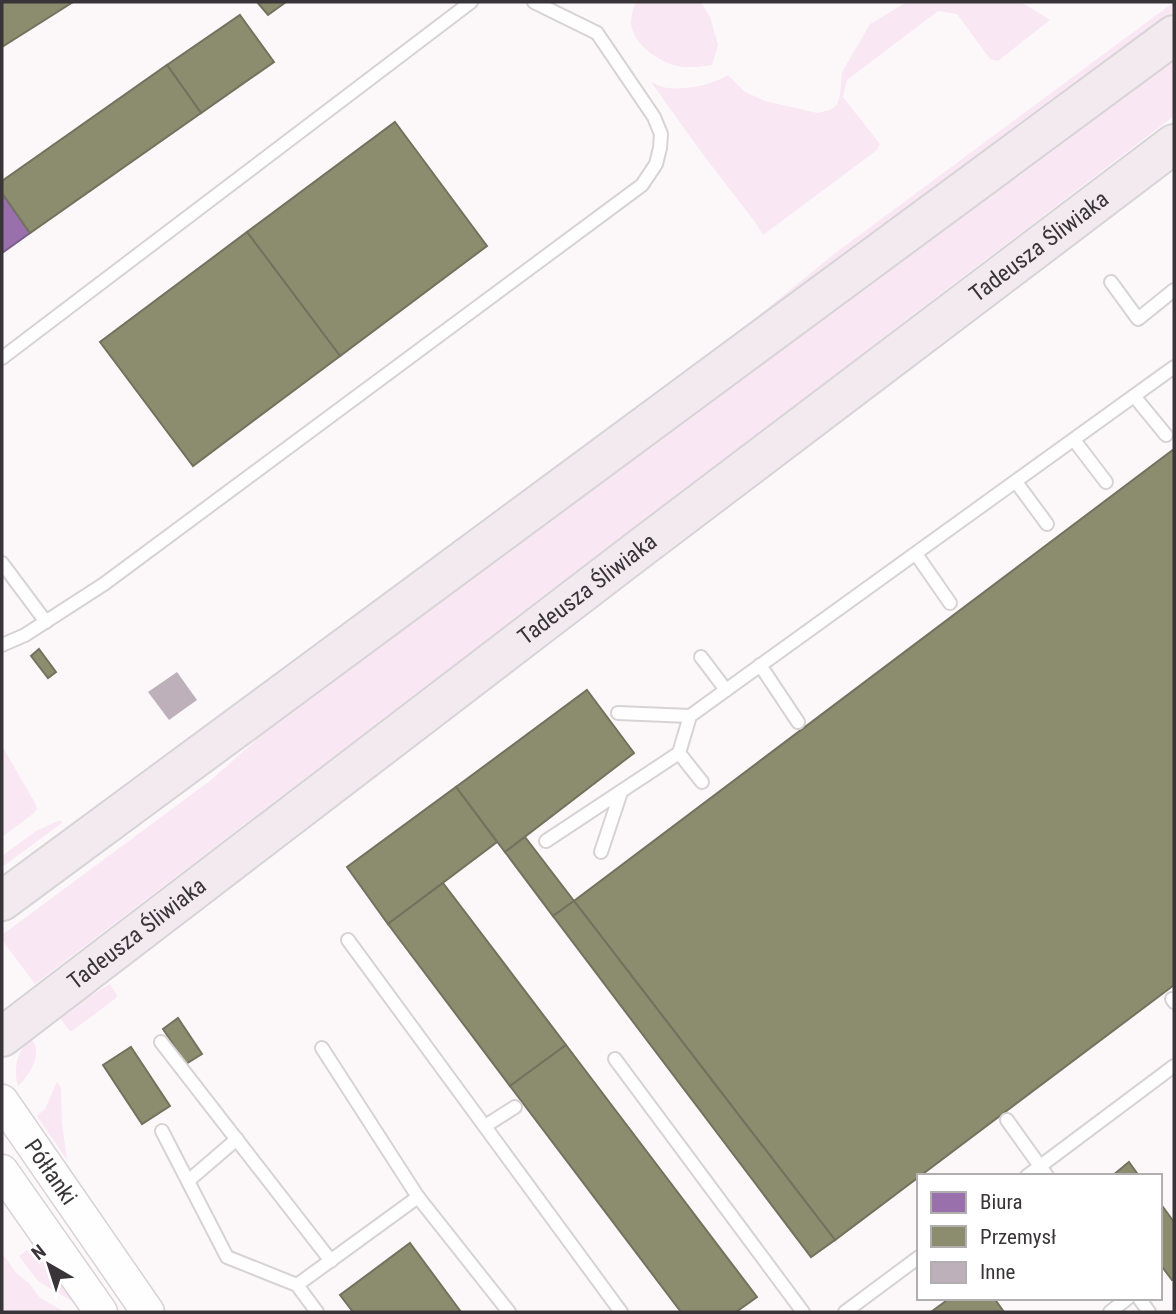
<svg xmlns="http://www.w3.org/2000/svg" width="1176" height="1314" font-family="'Roboto Condensed',sans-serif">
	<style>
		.green { fill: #f9e7f3 }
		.offices { fill: #9970ab; stroke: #7c5e88; stroke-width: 2 }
		.industry { fill: #8c8c6e; stroke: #73725e; stroke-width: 2 }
		.building { fill: #beb0ba }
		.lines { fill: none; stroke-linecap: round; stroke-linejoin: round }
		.service-casing { stroke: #d7d3d5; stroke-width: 16 }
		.tertiary-casing { stroke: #d7d3d5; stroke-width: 35 }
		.primary-casing { stroke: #d7d4d6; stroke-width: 42 }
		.service { stroke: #fffefe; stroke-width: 12 }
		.tertiary { stroke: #fffefe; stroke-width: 32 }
		.primary { stroke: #f3eaf0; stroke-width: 38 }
		.labels { text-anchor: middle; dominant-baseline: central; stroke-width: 7; stroke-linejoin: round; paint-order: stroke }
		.street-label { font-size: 23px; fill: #393438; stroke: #fff }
	</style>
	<rect width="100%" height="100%" fill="#fcf8fa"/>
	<g class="green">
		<path d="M 636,2 L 701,2 L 710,17 L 718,45 L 712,65 C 703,66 693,68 684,67 C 664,66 632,45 631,23 C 631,16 633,9 636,2 Z"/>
		<path d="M 907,2 L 1021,2 L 1050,20 L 998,61 L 990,59 L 957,14 L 938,11 L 847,80 L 843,97 L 880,144 L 877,150 L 763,235 L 755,222 L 701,152 L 651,82 C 656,84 662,87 667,88 C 686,90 712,85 728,75 L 745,92 L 765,101 L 817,113 L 830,110 L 837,105 L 840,95 L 842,72 L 870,24 Z"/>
		<path d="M 1174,2 L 1174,18 L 688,373 L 834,254 Z"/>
		<path d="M 1174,53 L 1174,116 L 35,984 L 2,940 L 2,935 L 211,780 L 327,677 Z"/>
		<path d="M 2,746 L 35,803 L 37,809 L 34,813 L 2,837 Z"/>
		<path d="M 60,820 L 62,823 L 2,867 L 2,856 L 36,831 Z"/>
		<path d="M 110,984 L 117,995 L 116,998 L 72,1031 L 70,1031 L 59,1017 L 70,1008 Z"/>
		<path d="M 31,1039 C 34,1043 36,1045 36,1049 C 38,1061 27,1078 18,1086 C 13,1068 17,1051 31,1039 Z"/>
		<path d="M 57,1082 L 61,1088 L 62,1124 L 67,1160 L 37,1116 L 45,1109 Z"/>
		<path d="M 29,1249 L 51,1268 L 77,1304 L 38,1281 L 19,1256 Z"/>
		<path d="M 2,1253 L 17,1274 L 29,1283 L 40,1298 L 65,1312 L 2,1312 Z"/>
	</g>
	<path class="offices" d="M 2,193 L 30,233 L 2,253 Z"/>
	<g class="industry">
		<path d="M 2,2 L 73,2 L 2,47 Z"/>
		<path d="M 257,2 L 286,2 L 268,15 Z"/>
		<path d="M 240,15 L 274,62 L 201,113 L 167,65 Z"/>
		<path d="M 167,65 L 201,113 L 30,233 L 2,193 L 2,181 Z"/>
		<path d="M 395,122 L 487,246 L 340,356 L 247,232 Z"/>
		<path d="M 247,232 L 340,356 L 193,466 L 100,342 Z"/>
		<path d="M 1174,449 L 1174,985 L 835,1240 L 574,901 Z"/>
		<path d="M 39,649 L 56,672 L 48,678 L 31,656 Z"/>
		<path d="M 587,690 L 634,753 L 505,852 L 456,787 Z"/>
		<path d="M 456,787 L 497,842 L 388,924 L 347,867 Z"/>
		<path d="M 525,837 L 574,901 L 553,916 L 505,852 Z"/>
		<path d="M 443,883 L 566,1045 L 510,1086 L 388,924 Z"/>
		<path d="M 574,901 L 835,1240 L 811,1257 L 553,916 Z"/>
		<path d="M 178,1018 L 202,1054 L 186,1064 L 163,1029 Z"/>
		<path d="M 566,1045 L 757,1297 L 736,1312 L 681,1312 L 510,1086 Z"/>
		<path d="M 131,1047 L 170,1106 L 142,1124 L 103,1065 Z"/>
		<path d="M 1129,1162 L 1139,1176 L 1112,1176 Z"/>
		<path d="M 1160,1203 L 1174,1222 L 1174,1279 L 1172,1280 L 1160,1264 Z"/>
		<path d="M 410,1243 L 461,1312 L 353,1312 L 340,1295 Z"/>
		<path d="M 950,1298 L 994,1298 L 1004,1312 L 931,1312 Z"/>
	</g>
	<path class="building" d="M 177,672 L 197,700 L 169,720 L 148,692 Z"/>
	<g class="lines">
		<defs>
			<g id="service">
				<path d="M 1111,282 L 1138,319 L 1174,290"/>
				<path d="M 2,358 L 471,2"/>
				<path d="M 1134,396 L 1166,435"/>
				<path d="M 1074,440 L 1106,482"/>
				<path d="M 1016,482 L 1047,524"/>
				<path d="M 916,554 L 950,603"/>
				<path d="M 2,563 L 46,622"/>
				<path d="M 2,645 L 25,635 L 104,584 L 642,185 L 656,164 L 660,148 L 661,134 L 654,117 L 597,33 L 534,2"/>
				<path d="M 701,657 L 726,690"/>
				<path d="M 760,665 L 798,722"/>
				<path d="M 618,713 L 690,716"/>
				<path d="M 679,753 L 702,782"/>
				<path d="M 546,841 L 679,753 L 690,716 L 1174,367"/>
				<path d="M 601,852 L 621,792"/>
				<path d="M 348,940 L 621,1312"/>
				<path d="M 1172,999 L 1174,1002"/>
				<path d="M 161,1042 L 331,1261"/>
				<path d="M 322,1048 L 418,1197 L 509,1312"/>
				<path d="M 615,1059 L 803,1312"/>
				<path d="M 1007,1120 L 1047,1176"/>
				<path d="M 485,1126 L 515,1107"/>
				<path d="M 162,1131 L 227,1257 L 297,1285"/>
				<path d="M 1027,1176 L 1174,1066"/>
				<path d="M 188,1181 L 237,1139"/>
				<path d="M 1139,1298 L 1149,1312"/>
				<path d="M 317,1312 L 297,1285 L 418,1197"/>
				<path d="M 845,1312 L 919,1257"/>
				<path d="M 1110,1312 L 1128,1298"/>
			</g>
			<g id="tertiary">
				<path id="s1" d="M 2,1101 L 148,1312"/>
				<path d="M 2,1171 L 101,1312"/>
			</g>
			<g id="primary">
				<path d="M 2,901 L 1174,35"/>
				<path id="s2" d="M 2,1037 C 391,737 782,440 1174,144"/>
			</g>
		</defs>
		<use href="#service" class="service-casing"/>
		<use href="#tertiary" class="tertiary-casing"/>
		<use href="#primary" class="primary-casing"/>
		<use href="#service" class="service"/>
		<use href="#tertiary" class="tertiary"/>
		<use href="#primary" class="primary"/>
	</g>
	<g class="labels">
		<g class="street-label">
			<text stroke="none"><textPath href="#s2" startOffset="1304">Tadeusza Śliwiaka</textPath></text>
			<text stroke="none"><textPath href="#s2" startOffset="737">Tadeusza Śliwiaka</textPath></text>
			<text stroke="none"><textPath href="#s2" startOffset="170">Tadeusza Śliwiaka</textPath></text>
			<text stroke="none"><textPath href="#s1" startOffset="86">Półłanki</textPath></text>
		</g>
	</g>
	<rect width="1176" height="1314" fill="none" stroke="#393438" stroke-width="7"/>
	<rect x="917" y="1174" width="245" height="126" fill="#ffffff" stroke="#b0aeaf" stroke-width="2"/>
	<rect x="931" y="1192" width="35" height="21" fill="#9970ab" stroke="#b0aeaf" stroke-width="2"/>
	<text x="980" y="1209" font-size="21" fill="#393438">Biura</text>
	<rect x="931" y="1226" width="35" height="21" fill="#8c8c6e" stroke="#b0aeaf" stroke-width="2"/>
	<text x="980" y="1244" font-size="21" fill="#393438">Przemysł</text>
	<rect x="931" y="1262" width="35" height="21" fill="#beb0ba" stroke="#b0aeaf" stroke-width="2"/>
	<text x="980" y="1279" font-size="21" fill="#393438">Inne</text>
	<g transform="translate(49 1265) rotate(321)" stroke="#ffffff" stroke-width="5" paint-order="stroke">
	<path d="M0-5L12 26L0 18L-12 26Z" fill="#393438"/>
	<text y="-10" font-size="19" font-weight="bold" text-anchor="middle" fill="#393438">N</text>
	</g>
</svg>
